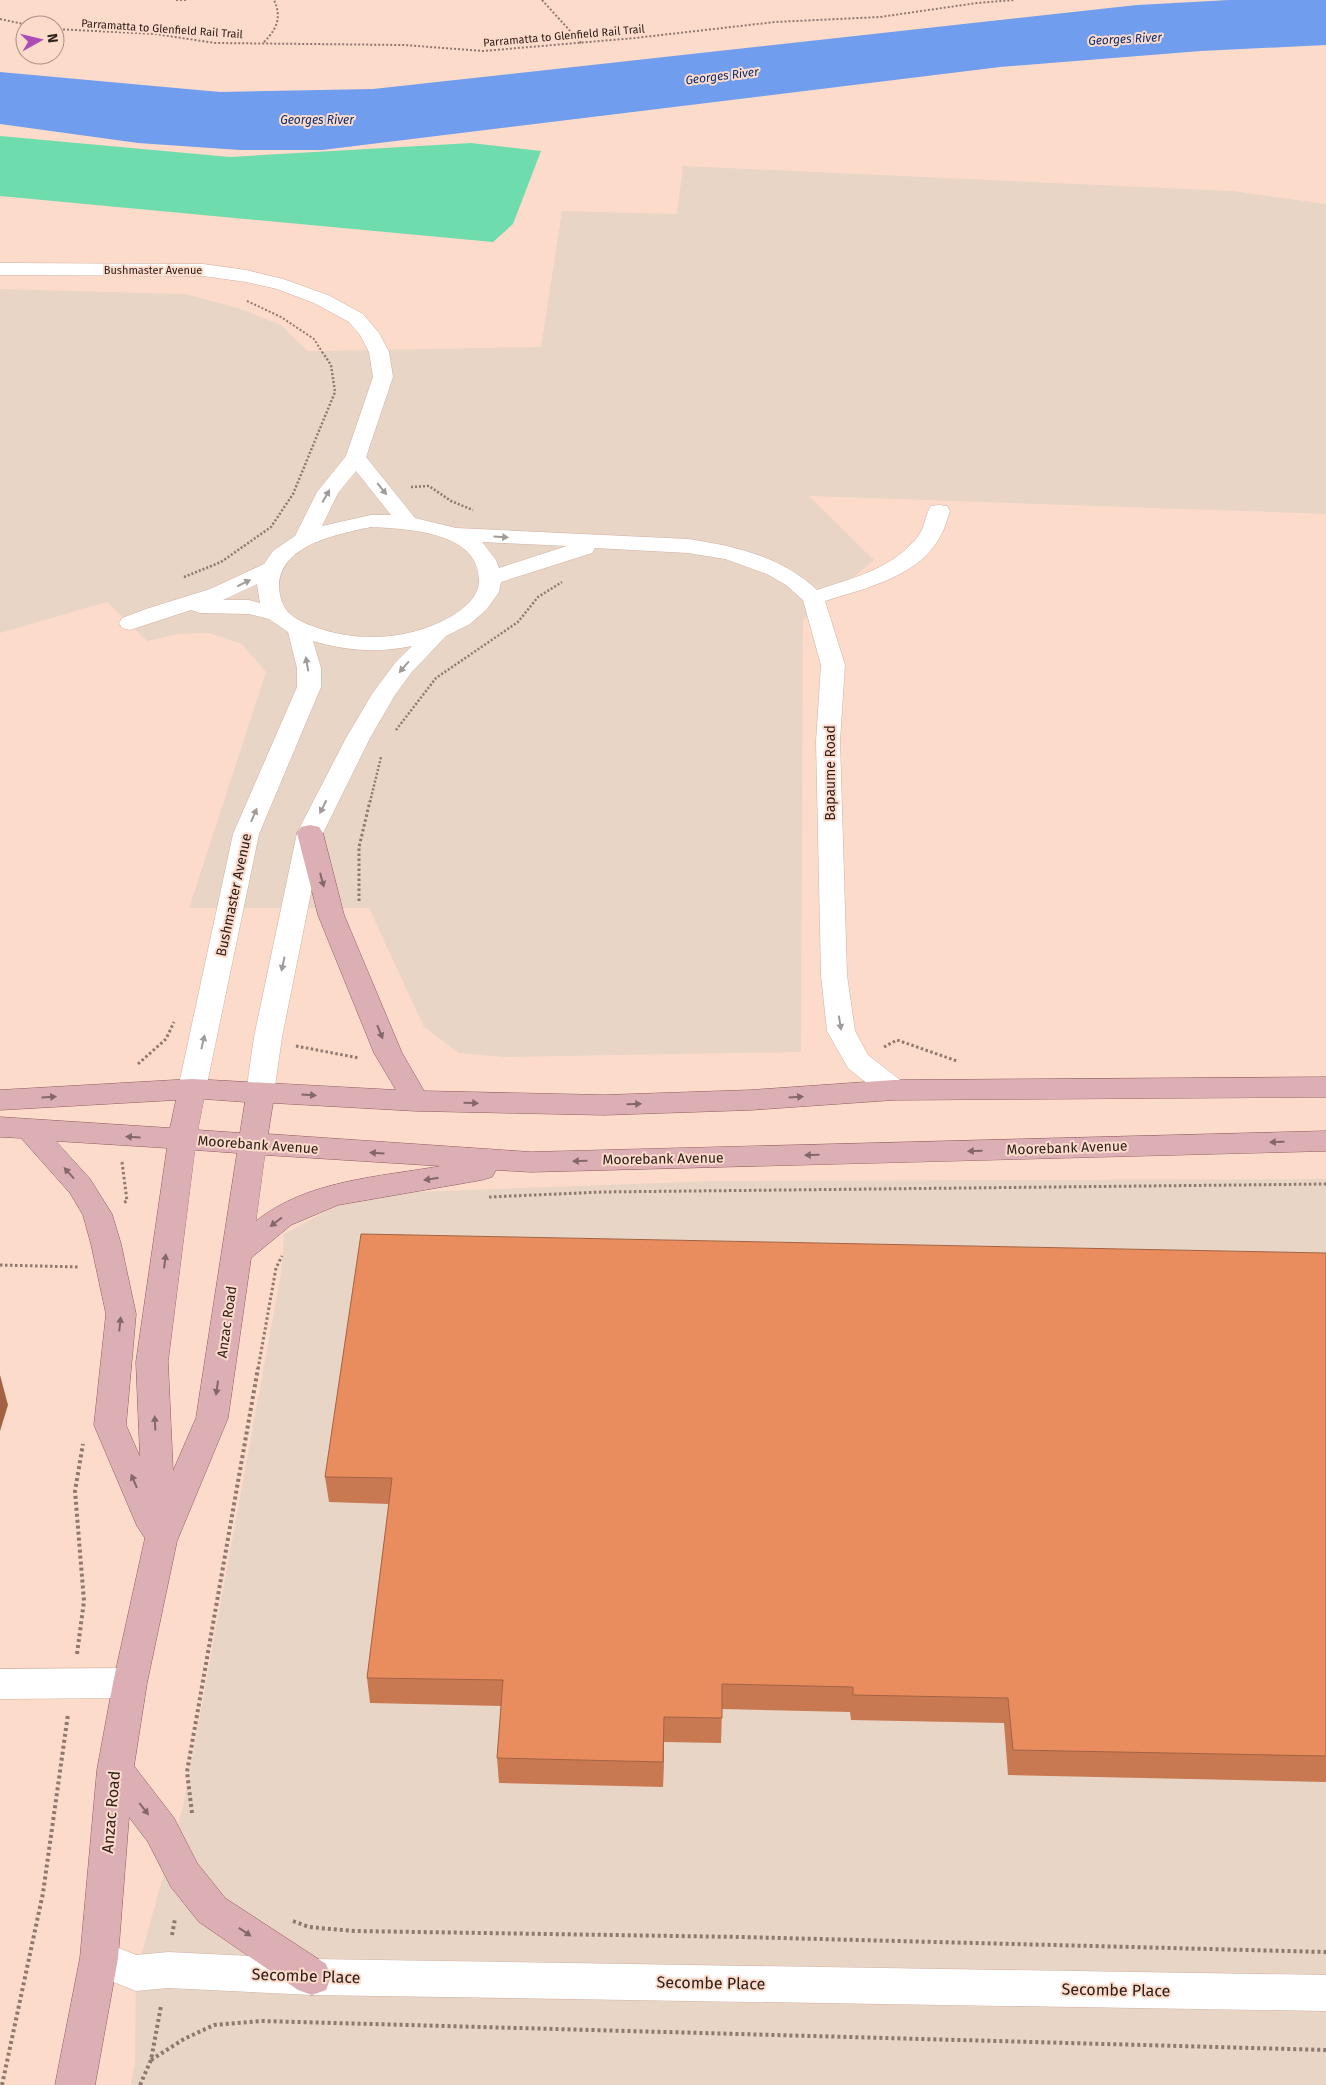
<svg xmlns="http://www.w3.org/2000/svg" width="1326" height="2085" font-family="'Fira Sans',sans-serif">
	<style>
		.industrial { fill: #e9d5c6 }
		.green { fill: #6fdcae }
		.water { fill: #709ded }
		.lines { fill: none; stroke-linecap: round; stroke-linejoin: round }
		.minor-casing { stroke: #d1b0a1; stroke-width: 1 }
		.major-casing { stroke: #8f5a5e; stroke-width: 1 }
		.path-far3 { stroke: #8f786e; stroke-width: 2; stroke-dasharray: 2 2; stroke-linecap: butt }
		.path-far2 { stroke: #8f786e; stroke-width: 2.5; stroke-dasharray: 2 2; stroke-linecap: butt }
		.path-far1 { stroke: #8f786e; stroke-width: 3; stroke-dasharray: 2.5 2.5; stroke-linecap: butt }
		.path { stroke: #8f786e; stroke-width: 4; stroke-dasharray: 3 3; stroke-linecap: butt }
		.minor { fill: #fff; fill-rule: evenodd }
		.major { fill: #dcafb4; fill-rule: evenodd }
		.wall { fill: #c87952 }
		.shaded-wall { fill: #a36342 }
		.building { fill: #e98d5f; stroke: #a36342 }
		.oneway { fill: #a09b98 }
		.oneway2 { fill: #846868 }
		.labels { text-anchor: middle; dominant-baseline: central; stroke-width: 4; stroke-linejoin: round; paint-order: stroke }
		.far-street-label { font-size: 11px; fill: #2d201b; stroke: #fddbcb }
		.far-water-label { font-size: 12px; font-style: italic; fill: #082e73; stroke: #fddbcb }
		.street-label { font-size: 14px; fill: #2d201b; stroke: #fddbcb }
		.near-street-label { font-size: 16px; fill: #2d201b; stroke: #fddbcb }
	</style>
	<rect width="100%" height="100%" fill="#fddbcb"/>
	<g class="industrial">
		<path d="M 683,166 L 1232,191 L 1326,204 L 1326,514 L 809,496 L 874,560 L 803,620 L 801,1052 L 504,1057 L 459,1053 L 424,1027 L 369,908 L 189,908 L 266,672 L 242,644 L 210,633 L 178,634 L 147,641 L 107,602 L 0,633 L 0,289 L 185,294 L 238,308 L 281,325 L 308,351 L 541,347 L 562,211 L 677,214 Z"/>
		<path d="M 1326,1179 L 1326,2085 L 131,2085 L 135,2061 L 136,1973 L 184,1802 L 281,1273 L 284,1234 L 341,1203 L 416,1192 L 712,1181 Z"/>
	</g>
	<path class="green" d="M 0,136 L 230,157 L 471,143 L 541,151 L 513,224 L 493,242 L 0,196 Z"/>
	<path class="water" d="M 1229,0 L 1326,0 L 1326,45 L 1201,51 L 1000,67 L 322,150 L 240,150 L 138,143 L 0,124 L 0,72 L 220,92 L 373,89 L 1137,5 Z"/>
	<g class="lines">
		<defs>
			<g id="minor">
				<path d="M 0,263 L 203,264 L 246,270 L 283,279 L 328,295 L 363,314 L 379,333 L 389,352 L 393,377 L 366,457 L 415,518 L 456,528 L 688,539 C 735,546 782,557 817,590 C 853,578 895,568 919,535 C 925,527 925,515 931,506 L 939,505 L 947,506 L 950,511 C 947,518 946,526 942,533 C 922,576 866,588 825,601 L 845,665 L 840,741 L 847,975 L 855,1031 L 868,1055 L 904,1083 L 908,1090 L 904,1097 L 894,1100 L 884,1097 L 848,1068 L 827,1031 L 821,975 L 816,741 L 821,665 L 803,600 L 786,585 L 767,574 L 725,559 L 688,553 L 595,548 L 592,553 L 501,582 L 499,592 L 487,609 L 470,624 L 446,636 L 411,673 L 395,695 L 370,738 L 323,833 L 282,1037 L 274,1093 L 270,1100 L 260,1103 L 250,1100 L 246,1093 L 254,1037 L 297,833 L 346,738 L 372,694 L 395,663 L 412,646 C 379,653 346,651 313,641 L 321,668 L 321,687 L 259,834 L 206,1089 L 202,1096 L 192,1099 L 182,1096 L 178,1089 L 233,834 L 297,687 L 297,668 L 288,632 L 269,619 L 249,614 L 200,613 L 191,610 L 130,630 L 122,628 L 119,623 L 122,618 L 146,609 L 210,589 L 264,564 L 273,551 L 295,536 L 317,492 L 346,456 L 373,377 L 369,352 L 360,335 L 349,322 L 314,303 L 277,289 L 246,282 L 203,276 L 0,275 ZM 356,471 L 391,515 L 371,515 L 322,526 L 338,493 ZM 371,527 C 406,529 479,531 479,580 C 479,597 464,609 450,617 C 410,640 358,643 315,627 C 306,624 295,619 288,612 C 282,605 279,595 279,585 C 281,544 339,534 371,527 ZM 482,542 L 567,546 L 499,568 L 496,560 ZM 257,584 L 260,603 L 249,600 L 223,600 Z"/>
				<path d="M 130,1668 L 142,1672 L 147,1683 L 142,1694 L 130,1698 L 0,1699 L 0,1669 Z"/>
				<path d="M 99,1940 L 136,1955 L 168,1952 L 312,1959 L 1326,1975 L 1326,2011 L 312,1995 L 168,1988 L 136,1991 L 86,1971 L 80,1958 L 86,1945 Z"/>
			</g>
			<path id="major" d="M 310,825 L 319,827 L 323,833 L 344,915 L 402,1053 L 424,1091 L 604,1095 L 751,1090 L 894,1080 L 1326,1077 L 1326,1097 L 894,1100 L 751,1110 L 604,1115 L 416,1111 L 273,1103 L 268,1134 L 531,1152 L 1326,1131 L 1326,1151 L 531,1172 L 496,1170 L 492,1177 L 482,1180 L 338,1205 L 291,1225 L 251,1258 L 228,1418 L 177,1541 L 147,1683 L 134,1766 L 174,1818 L 197,1863 L 225,1898 L 326,1964 L 331,1977 L 326,1990 L 312,1995 L 298,1990 L 199,1922 L 171,1887 L 148,1842 L 129,1817 L 118,1958 L 95,2085 L 55,2085 L 80,1958 L 97,1770 L 113,1683 L 145,1538 L 137,1526 L 94,1425 L 106,1314 L 91,1244 L 83,1215 L 70,1193 L 21,1138 L 0,1137 L 0,1117 L 170,1128 L 176,1100 L 0,1110 L 0,1090 L 192,1079 L 396,1090 L 374,1053 L 318,915 L 297,833 L 301,827 ZM 204,1099 L 245,1102 L 240,1133 L 198,1130 ZM 56,1141 L 167,1148 L 136,1362 L 140,1457 L 126,1425 L 136,1314 L 121,1244 L 112,1214 L 90,1179 ZM 195,1150 L 237,1153 L 196,1418 L 173,1471 L 168,1362 ZM 265,1155 L 441,1166 C 379,1177 307,1180 256,1221 Z"/>
		</defs>
		<use href="#minor" class="minor-casing"/>
		<use href="#major" class="major-casing"/>
		<g class="path-far3">
			<path d="M 176,0 L 187,0"/>
			<path d="M 542,0 L 581,43"/>
			<path d="M 0,19 L 28,25"/>
			<path d="M 55,29 L 155,34 L 215,43 L 404,45 L 483,51 L 635,38 L 775,22 L 880,17 L 977,3 L 1014,0"/>
			<path d="M 264,42 C 277,29 282,17 274,0"/>
			<path d="M 247,301 L 281,317 L 314,339 L 324,355"/>
		</g>
		<g class="path-far2">
			<path d="M 411,487 L 429,486 L 451,501 L 473,510"/>
			<path d="M 184,577 L 221,562 L 271,527 L 293,494 L 335,392 L 331,365 L 323,353"/>
			<path d="M 396,730 L 436,678 L 518,622 L 538,597 L 562,582"/>
			<path d="M 370,802 L 381,757"/>
		</g>
		<g class="path-far1">
			<path d="M 359,901 L 359,847 L 370,801"/>
			<path d="M 296,1046 L 359,1058"/>
			<path d="M 884,1047 L 897,1040 L 957,1061"/>
			<path d="M 138,1064 L 166,1039 L 174,1022"/>
			<path d="M 122,1162 L 127,1201 L 123,1203"/>
			<path d="M 489,1197 L 602,1192 L 1326,1184"/>
			<path d="M 0,1265 L 79,1267"/>
			<path d="M 258,1369 L 276,1268 L 282,1256"/>
		</g>
		<g class="path">
			<path d="M 77,1654 L 84,1601 L 75,1491 L 83,1444"/>
			<path d="M 192,1813 L 187,1772 L 258,1368"/>
			<path d="M 293,1921 L 309,1927 L 354,1931 L 741,1937 L 1326,1952"/>
			<path d="M 172,1935 L 175,1919"/>
			<path d="M 151,2060 L 184,2039 L 214,2025 L 261,2021 L 1326,2050"/>
			<path d="M 2,2085 L 43,1893 L 68,1714"/>
			<path d="M 140,2085 L 151,2060 L 161,2006"/>
		</g>
		<use href="#minor" class="minor"/>
		<use href="#major" class="major"/>
	</g>
	<path class="wall" d="M 1326,1253 L 1326,1782 L 1008,1775 L 1004,1723 L 851,1720 L 850,1712 L 722,1709 L 721,1743 L 664,1742 L 663,1787 L 499,1783 L 497,1758 L 501,1706 L 370,1703 L 367,1678 L 389,1504 L 329,1502 L 325,1477 Z"/>
	<g class="shaded-wall">
		<path d="M 0,1375 L 8,1405 L 0,1431 Z"/>
		<path d="M 664,1717 L 664,1742 L 663,1787 L 663,1762 Z"/>
	</g>
	<path class="building" d="M 361,1234 L 1326,1253 L 1326,1756 L 1013,1750 L 1008,1698 L 853,1695 L 853,1687 L 722,1684 L 722,1718 L 664,1717 L 663,1762 L 497,1758 L 503,1680 L 367,1678 L 392,1478 L 325,1477 Z"/>
	<defs><path id="oneway-solid" d="M-6-.8H1V-3.2L6.5 0L1 3.2V.8H-6Z" transform="scale(1.25)"/></defs>
	<g class="oneway">
		<use href="#oneway-solid" transform="translate(382 489) rotate(51)"/>
		<use href="#oneway-solid" transform="translate(326 496) rotate(-60)"/>
		<use href="#oneway-solid" transform="translate(501 537) rotate(4)"/>
		<use href="#oneway-solid" transform="translate(244 583) rotate(-26)"/>
		<use href="#oneway-solid" transform="translate(307 664) rotate(-100)"/>
		<use href="#oneway-solid" transform="translate(404 667) rotate(131)"/>
		<use href="#oneway-solid" transform="translate(323 807) rotate(117)"/>
		<use href="#oneway-solid" transform="translate(254 815) rotate(-67)"/>
		<use href="#oneway-solid" transform="translate(283 964) rotate(102)"/>
		<use href="#oneway-solid" transform="translate(840 1023) rotate(81)"/>
		<use href="#oneway-solid" transform="translate(203 1042) rotate(-77)"/>
	</g>
	<g class="oneway2">
		<use href="#oneway-solid" transform="translate(322 880) rotate(75)"/>
		<use href="#oneway-solid" transform="translate(380 1032) rotate(68)"/>
		<use href="#oneway-solid" transform="translate(309 1095) rotate(3)"/>
		<use href="#oneway-solid" transform="translate(49 1097) rotate(-4)"/>
		<use href="#oneway-solid" transform="translate(796 1097) rotate(-4)"/>
		<use href="#oneway-solid" transform="translate(471 1103) rotate(1)"/>
		<use href="#oneway-solid" transform="translate(634 1104) rotate(-2)"/>
		<use href="#oneway-solid" transform="translate(133 1137) rotate(-176)"/>
		<use href="#oneway-solid" transform="translate(1277 1142) rotate(178)"/>
		<use href="#oneway-solid" transform="translate(975 1151) rotate(178)"/>
		<use href="#oneway-solid" transform="translate(377 1153) rotate(-177)"/>
		<use href="#oneway-solid" transform="translate(812 1155) rotate(179)"/>
		<use href="#oneway-solid" transform="translate(580 1161) rotate(179)"/>
		<use href="#oneway-solid" transform="translate(69 1173) rotate(-132)"/>
		<use href="#oneway-solid" transform="translate(431 1179) rotate(171)"/>
		<use href="#oneway-solid" transform="translate(276 1222) rotate(143)"/>
		<use href="#oneway-solid" transform="translate(165 1261) rotate(-83)"/>
		<use href="#oneway-solid" transform="translate(120 1324) rotate(-84)"/>
		<use href="#oneway-solid" transform="translate(217 1388) rotate(98)"/>
		<use href="#oneway-solid" transform="translate(155 1423) rotate(-93)"/>
		<use href="#oneway-solid" transform="translate(134 1481) rotate(-113)"/>
		<use href="#oneway-solid" transform="translate(144 1809) rotate(52)"/>
		<use href="#oneway-solid" transform="translate(245 1932) rotate(34)"/>
	</g>
	<g class="labels">
		<g class="far-street-label">
			<text transform="translate(162 29) rotate(4)">Parramatta to Glenfield Rail Trail</text>
			<text transform="translate(564 36) rotate(-5)">Parramatta to Glenfield Rail Trail</text>
			<text x="153" y="270">Bushmaster Avenue</text>
		</g>
		<g class="far-water-label">
			<text transform="translate(1125 39) rotate(-3)">Georges River</text>
			<text transform="translate(722 76) rotate(-7)">Georges River</text>
			<text x="317" y="120">Georges River</text>
		</g>
		<g class="street-label">
			<text transform="translate(830 773) rotate(-90)">Bapaume Road</text>
			<text transform="translate(234 895) rotate(-78)">Bushmaster Avenue</text>
			<text transform="translate(258 1145) rotate(4)">Moorebank Avenue</text>
			<text transform="translate(1067 1148) rotate(-2)">Moorebank Avenue</text>
			<text transform="translate(663 1159) rotate(-1)">Moorebank Avenue</text>
			<text transform="translate(227 1322) rotate(-82)">Anzac Road</text>
		</g>
		<g class="near-street-label">
			<text transform="translate(111 1812) rotate(-85)">Anzac Road</text>
			<text transform="translate(306 1976) rotate(2)">Secombe Place</text>
			<text transform="translate(711 1983) rotate(1)">Secombe Place</text>
			<text transform="translate(1116 1990) rotate(1)">Secombe Place</text>
		</g>
	</g>
	<g transform="translate(40 40) rotate(82)"><circle r="24" fill="#fddbcb" stroke="#aa9085"/>
	<path d="M0-4L9 19L0 12L-9 19Z" fill="#ad4cb4"/>
	<text y="-8" font-size="14" font-weight="bold" text-anchor="middle" fill="#2d201b">N</text>
	</g>
</svg>
